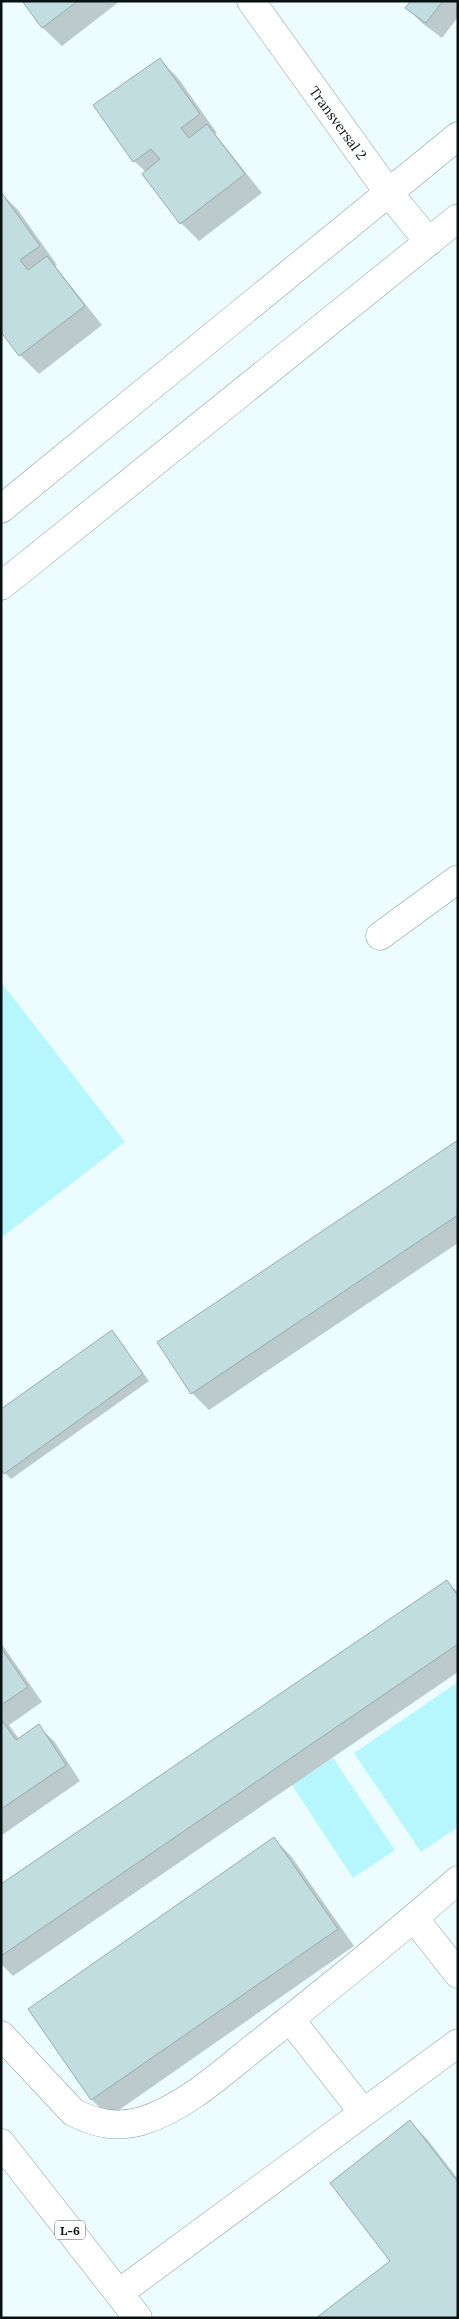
<svg xmlns="http://www.w3.org/2000/svg" width="459" height="2319" font-family="Lora,serif">
	<style>
		.green { fill: #b6f7fe }
		.shadow { fill: #0003 }
		.building { fill: #c2dde0; stroke: #93adb0 }
		.lines { fill: none; stroke-linecap: round; stroke-linejoin: round }
		.minor-casing { stroke: #859fa2; stroke-width: 29 }
		.major-casing { stroke: #859fa2; stroke-width: 29 }
		.minor { stroke: #fff; stroke-width: 28 }
		.major { stroke: #fff; stroke-width: 28 }
		.labels { text-anchor: middle; dominant-baseline: central; stroke-width: 4.5; stroke-linejoin: round; paint-order: stroke }
		.shield { fill: #fff; stroke: #525859; stroke-width: 1 }
		.shield-label { font-size: 12px; font-weight: bold; fill: #081112 }
		.street-label { font-size: 14px; fill: #081112; stroke: #fff }
	</style>
	<rect width="100%" height="100%" fill="#edfdff"/>
	<g class="green">
		<path d="M 1,982 L 125,1142 L 1,1238 Z"/>
		<path d="M 458,1682 L 458,1827 L 421,1852 L 354,1753 Z"/>
		<path d="M 333,1758 L 395,1850 L 353,1878 L 292,1785 Z"/>
	</g>
	<g class="shadow">
		<path d="M 23,1 L 120,1 L 62,46 L 43,28 Z"/>
		<path d="M 412,1 L 458,1 L 458,17 L 442,38 L 422,23 L 407,8 Z"/>
		<path d="M 160,60 L 178,78 L 217,133 L 215,134 L 262,193 L 199,241 L 181,223 L 146,172 L 134,161 Z"/>
		<path d="M 1,193 L 18,210 L 57,265 L 55,266 L 102,325 L 39,374 L 20,355 L 1,330 Z"/>
		<path d="M 458,1142 L 458,1243 L 209,1410 L 192,1393 Z"/>
		<path d="M 112,1331 L 149,1381 L 11,1479 L 5,1473 Z"/>
		<path d="M 447,1582 L 458,1592 L 458,1672 L 13,1976 L 1,1964 L 1,1886 Z"/>
		<path d="M 1,1643 L 42,1702 L 9,1725 L 19,1739 L 38,1726 L 54,1741 L 80,1781 L 2,1835 Z"/>
		<path d="M 274,1839 L 291,1856 L 354,1946 L 109,2117 L 92,2100 L 29,2009 Z"/>
		<path d="M 410,2122 L 427,2139 L 458,2179 L 458,2318 L 392,2261 Z"/>
	</g>
	<g class="building">
		<path d="M 22,1 L 78,1 L 42,28 Z"/>
		<path d="M 411,1 L 443,1 L 426,23 L 405,8 Z"/>
		<path d="M 160,58 L 200,114 L 181,128 L 189,138 L 207,124 L 245,174 L 180,224 L 142,174 L 160,159 L 151,149 L 133,162 L 93,105 Z"/>
		<path d="M 1,192 L 40,246 L 20,260 L 28,270 L 47,256 L 85,306 L 19,356 L 1,332 Z"/>
		<path d="M 458,1140 L 458,1215 L 191,1394 L 157,1342 Z"/>
		<path d="M 112,1330 L 143,1374 L 4,1474 L 1,1470 L 1,1409 Z"/>
		<path d="M 447,1580 L 458,1596 L 458,1644 L 1,1956 L 1,1884 Z"/>
		<path d="M 1,1648 L 28,1687 L 1,1705 Z"/>
		<path d="M 1,1719 L 16,1740 L 39,1724 L 66,1765 L 1,1809 Z"/>
		<path d="M 274,1837 L 338,1929 L 91,2100 L 28,2009 Z"/>
		<path d="M 410,2120 L 458,2182 L 458,2318 L 316,2318 L 390,2261 L 330,2183 Z"/>
	</g>
	<g class="lines">
		<defs>
			<g id="minor">
				<path d="M 251,1 L 388,192 L 429,242"/>
				<path d="M 1,509 L 458,136"/>
				<path d="M 1,586 L 458,218"/>
				<path d="M 380,936 L 458,879"/>
				<path d="M 414,1918 L 458,1974"/>
				<path d="M 290,2019 L 363,2112"/>
				<path d="M 1,2035 L 73,2112 C 96,2124 116,2128 142,2121 C 187,2107 225,2070 261,2042 C 328,1989 394,1936 458,1880"/>
				<path d="M 119,2293 L 458,2043"/>
			</g>
			<path id="major" d="M 1,2143 L 138,2318"/>
		</defs>
		<use href="#minor" class="minor-casing"/>
		<use href="#major" class="major-casing"/>
		<use href="#minor" class="minor"/>
		<use href="#major" class="major"/>
	</g>
	<g class="labels">
		<rect class="shield" x="55" y="2220.5" width="30" height="19" rx="4"/>
		<g class="shield-label">
			<text x="70" y="2230">L-6</text>
		</g>
		<g class="street-label">
			<text transform="translate(338 123) rotate(54)">Transversal 2</text>
		</g>
	</g>
	<rect width="459" height="2319" fill="none" stroke="#081112" stroke-width="5"/>
</svg>
